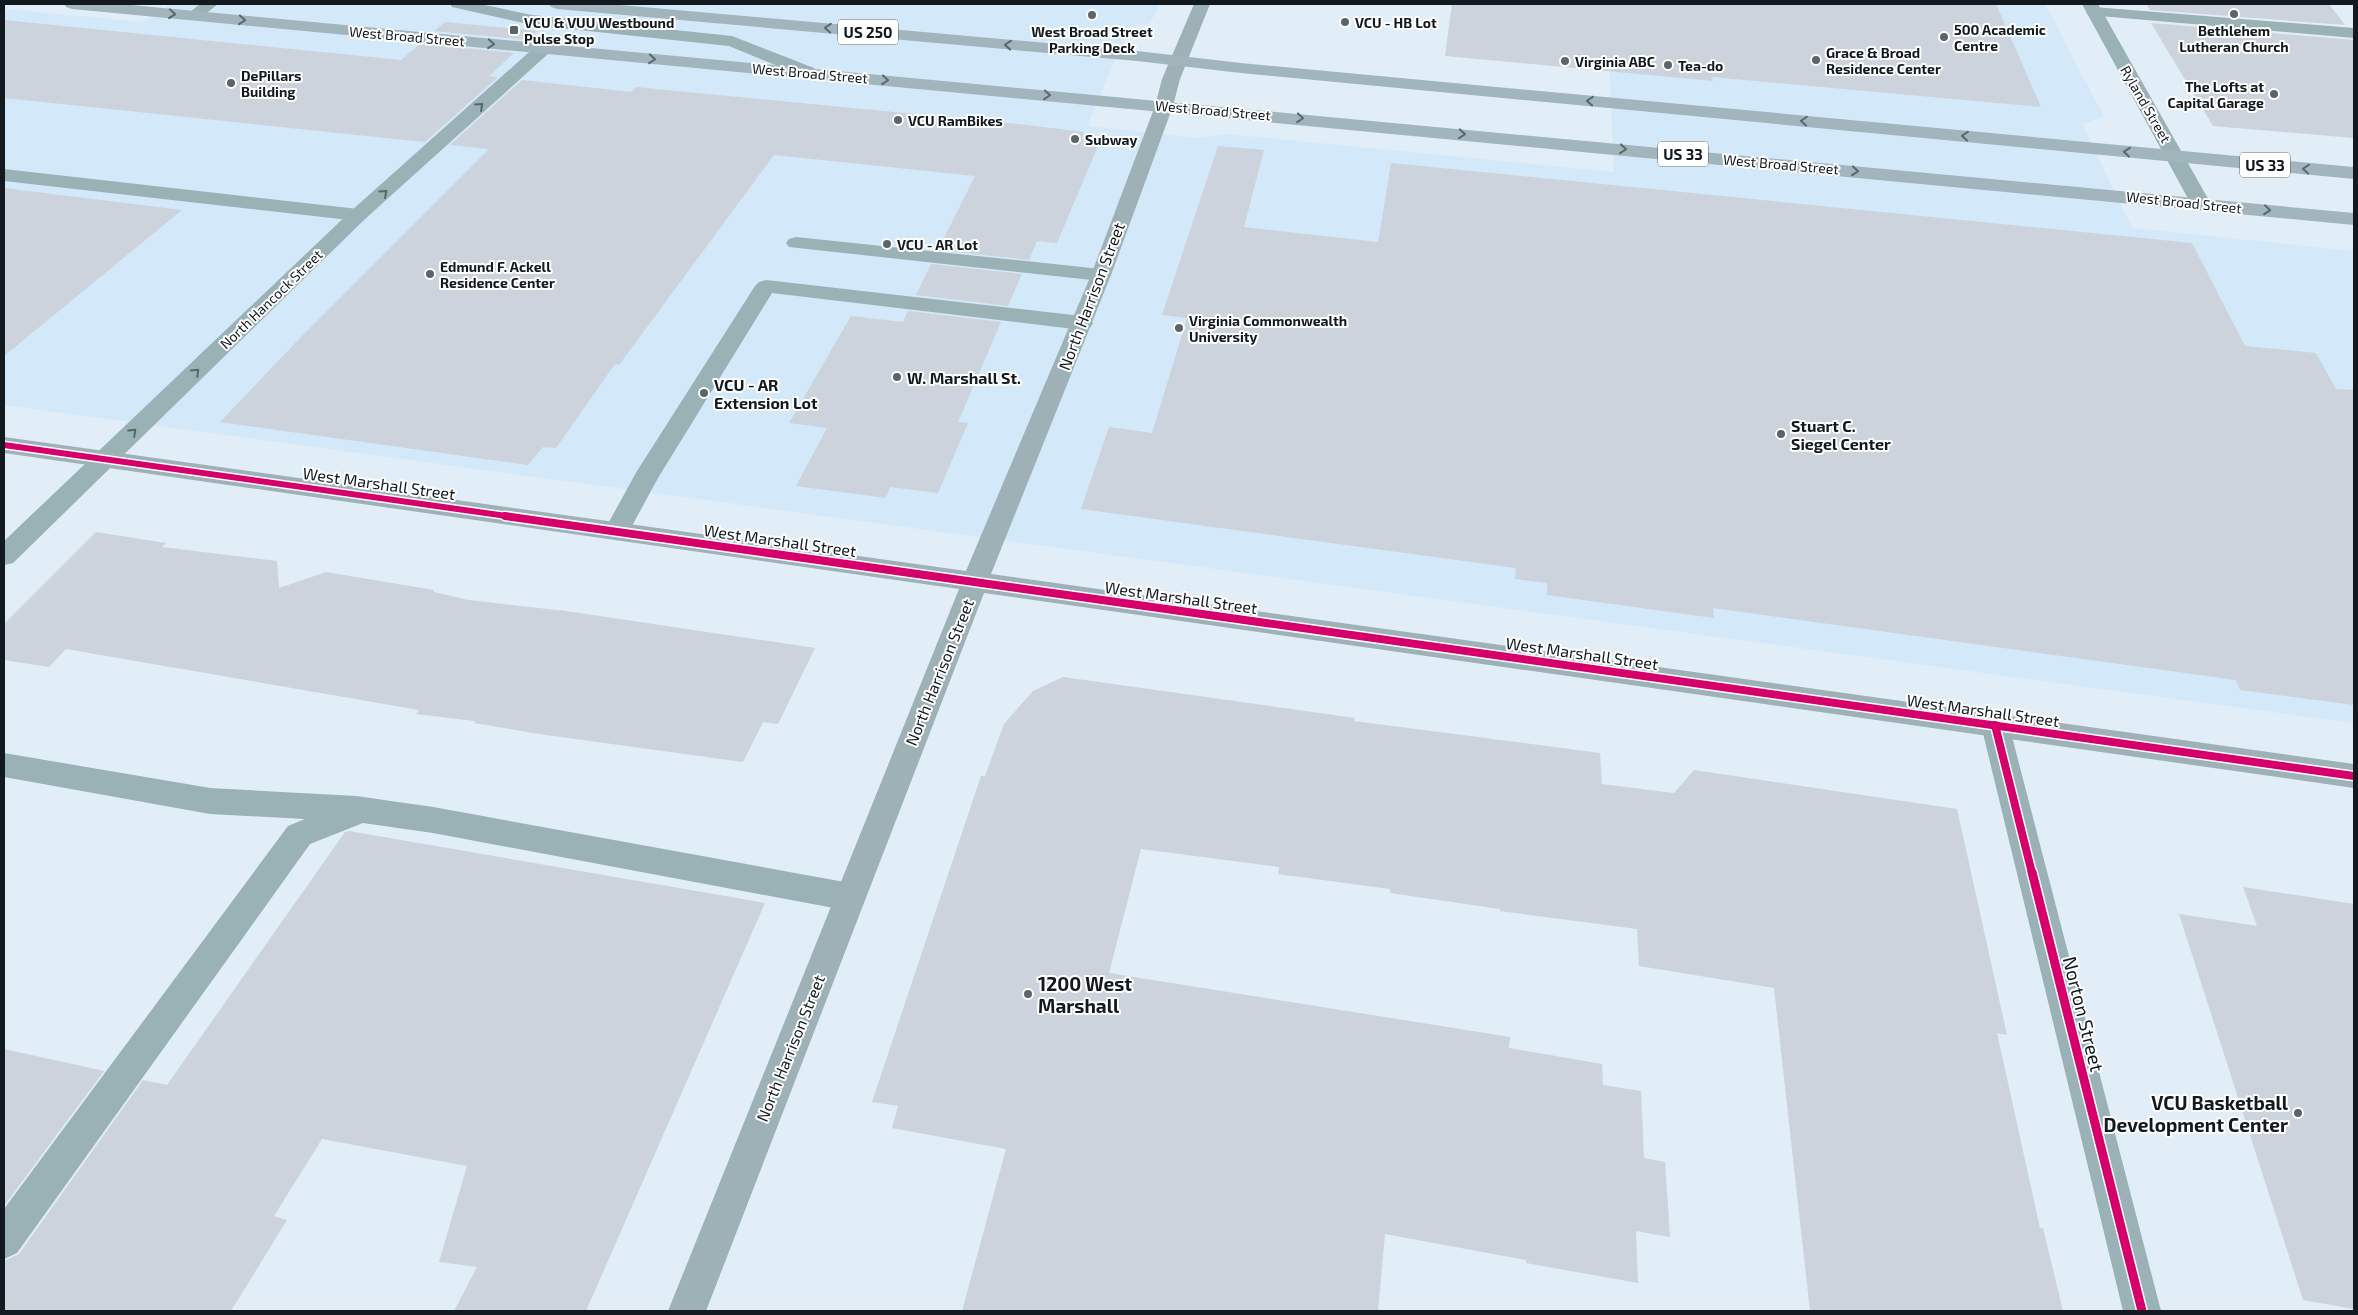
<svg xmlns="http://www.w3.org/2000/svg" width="2358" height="1315" font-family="'Exo 2',sans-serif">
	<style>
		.built { fill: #d3e8f9 }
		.building { fill: #ccd3dc }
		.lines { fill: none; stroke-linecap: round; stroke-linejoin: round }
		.lane { fill: #9ab1b6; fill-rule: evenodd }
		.street { fill: #9ab1b6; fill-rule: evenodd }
		.secondary { fill: #9db1b7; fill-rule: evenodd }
		.primary { fill: #a3b5bc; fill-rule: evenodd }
		.cycleway-far2-casing { stroke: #fff; stroke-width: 9 }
		.cycleway-far1-casing { stroke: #fff; stroke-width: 11 }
		.cycleway-casing { stroke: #fff; stroke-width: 12 }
		.cycleway-far2 { stroke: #d6006c; stroke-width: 6 }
		.cycleway-far1 { stroke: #d6006c; stroke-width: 8 }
		.cycleway { stroke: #d6006c; stroke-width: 9 }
		.oneway { stroke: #5a686e }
		.oneway2 { stroke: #56666b }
		.poi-dot { fill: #5a646b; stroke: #fff; stroke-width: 2 }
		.labels { text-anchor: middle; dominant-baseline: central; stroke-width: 4; stroke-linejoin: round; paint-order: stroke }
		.far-poi-label { font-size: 14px; font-weight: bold; fill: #121a20; stroke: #fff; text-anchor: start }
		.far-street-label { font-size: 14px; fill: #121a20; stroke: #fff }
		.shield { fill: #fff; stroke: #595f63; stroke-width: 1 }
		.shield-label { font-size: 15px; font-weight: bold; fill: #121a20 }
		.street-label { font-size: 16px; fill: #121a20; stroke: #fff }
		.poi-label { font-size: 16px; font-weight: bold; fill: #121a20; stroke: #fff; text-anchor: start }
		.near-poi-label { font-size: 19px; font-weight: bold; fill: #121a20; stroke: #fff; text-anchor: start }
		.near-street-label { font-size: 19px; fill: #121a20; stroke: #fff }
	</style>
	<rect width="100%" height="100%" fill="#e1edf7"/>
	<path class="built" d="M 169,4 L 1160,4 L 1150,23 L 1129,28 L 1087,126 L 1199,138 L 1226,134 L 1614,172 L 1607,4 L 2045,4 L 2104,117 L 2082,124 L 2132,228 L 2354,251 L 2354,723 L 4,405 L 4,9 L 142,22 Z"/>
	<g class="building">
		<path d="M 1452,4 L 1996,4 L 2041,107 L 1712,77 L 1713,81 L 1445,56 Z"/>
		<path d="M 2146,4 L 2329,4 L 2345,25 L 2150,10 Z"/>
		<path d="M 4,20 L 401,60 L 420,44 L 514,53 L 489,76 L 498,77 L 425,142 L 4,98 Z"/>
		<path d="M 445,22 L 538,31 L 528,40 L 434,31 Z"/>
		<path d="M 2151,23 L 2354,40 L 2354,138 L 2213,126 Z"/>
		<path d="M 522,80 L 631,92 L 636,87 L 1018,124 L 1084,132 L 1082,139 L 1101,139 L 1057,243 L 1037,241 L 1029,260 L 938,250 L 975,176 L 774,155 L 619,365 L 615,364 L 556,448 L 543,447 L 528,465 L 220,422 L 302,336 L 489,149 L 450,145 Z"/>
		<path d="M 1218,146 L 1264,150 L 1244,227 L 1378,242 L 1391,163 L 2192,243 L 2245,346 L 2316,353 L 2336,389 L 2354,390 L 2354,705 L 2240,690 L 2236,680 L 1713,608 L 1714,618 L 1547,595 L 1547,583 L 1515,579 L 1516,568 L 1081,509 L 1109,427 L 1152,433 L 1187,318 L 1162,315 Z"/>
		<path d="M 4,188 L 182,210 L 4,356 Z"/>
		<path d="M 931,264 L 1022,274 L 1008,306 L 916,295 Z"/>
		<path d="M 908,311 L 1001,322 L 958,422 L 968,423 L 938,493 L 890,487 L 886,498 L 796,486 L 827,428 L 789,423 L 851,316 L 903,322 Z"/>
		<path d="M 96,532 L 166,543 L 162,547 L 277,561 L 279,588 L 326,572 L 434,590 L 434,592 L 468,600 L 566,611 L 815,648 L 778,724 L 763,722 L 743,762 L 539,734 L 474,723 L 475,721 L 416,714 L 419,710 L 66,649 L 49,667 L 4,660 L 4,624 Z"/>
		<path d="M 1063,677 L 1355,718 L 1354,721 L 1600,753 L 1602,784 L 1674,793 L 1694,770 L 1957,809 L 2007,1035 L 1997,1033 L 2040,1228 L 2043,1228 L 2063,1311 L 1810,1311 L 1774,988 L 1639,966 L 1637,929 L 1500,911 L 1500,909 L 1390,893 L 1390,889 L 1278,874 L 1279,867 L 1141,849 L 1109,973 L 1510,1037 L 1509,1048 L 1602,1064 L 1603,1085 L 1641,1091 L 1644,1158 L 1665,1162 L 1670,1237 L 1636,1231 L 1638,1283 L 1526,1263 L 1526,1260 L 1385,1234 L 1378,1311 L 962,1311 L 1006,1149 L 892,1128 L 898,1106 L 872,1102 L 981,776 L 985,776 L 1004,724 L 1033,691 Z"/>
		<path d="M 349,831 L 765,903 L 586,1311 L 454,1311 L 477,1267 L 439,1262 L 467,1166 L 322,1139 L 274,1216 L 287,1220 L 231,1311 L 4,1311 L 4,1261 L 19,1254 L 143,1080 L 167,1085 L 345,832 Z"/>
		<path d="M 2243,887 L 2354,904 L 2354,1309 L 2303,1300 L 2179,914 L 2257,926 Z"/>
		<path d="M 4,1049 L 104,1071 L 4,1206 Z"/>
	</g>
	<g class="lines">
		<g class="lane">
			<path d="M 450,4 L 480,4 L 532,15 L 732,36 L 814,68 L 817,72 L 814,76 L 802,76 L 729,46 L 532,25 L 452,7 Z"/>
			<path d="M 2094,7 L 2354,28 L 2354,38 L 2088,15 L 2086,12 L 2088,9 Z"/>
			<path d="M 4,169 L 358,209 L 365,211 L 368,215 L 365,219 L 358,221 L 4,181 Z"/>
			<path d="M 796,237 L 1101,269 L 1108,271 L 1111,275 L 1108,279 L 1101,281 L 789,247 L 786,243 L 789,239 Z"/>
			<path d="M 766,280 L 1082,316 L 1090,318 L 1093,323 L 1090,328 L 1082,330 L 772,293 L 658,478 L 626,537 L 617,540 L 608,537 L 604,531 L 637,471 L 755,286 L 759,282 Z"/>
			<path d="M 4,753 L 210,788 L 356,796 L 433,807 L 850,883 L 861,887 L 866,897 L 861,907 L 850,911 L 433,833 L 363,823 L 310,844 L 17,1253 L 4,1259 L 4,1209 L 288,826 L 305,819 L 210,814 L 4,777 Z"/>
		</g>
		<g class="street">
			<path d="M 200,4 L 218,4 L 199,19 L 187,19 L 185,16 Z"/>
			<path d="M 2082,4 L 2098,4 L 2211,204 L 2208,208 L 2201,210 L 2194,208 L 2191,204 Z"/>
			<path d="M 543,44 L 549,45 L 552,49 L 549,53 L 365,219 L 13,563 L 4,565 L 4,541 L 351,211 L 537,45 Z"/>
			<path d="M 1995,713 L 2005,717 L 2009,725 L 2161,1311 L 2123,1311 L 1981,725 L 1985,717 Z"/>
		</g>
		<path class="secondary" d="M 1194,4 L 1210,4 L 1180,79 L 1173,106 L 1111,275 L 991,574 L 2354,764 L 2354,788 L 984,593 L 706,1311 L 668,1311 L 959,589 L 4,453 L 4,437 L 966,571 L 1091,275 L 1155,106 L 1162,79 Z"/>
		<g class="primary">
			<path d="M 64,4 L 121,4 L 2354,213 L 2354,225 L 72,9 L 66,7 Z"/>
			<path d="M 549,4 L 609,4 L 1137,51 L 1241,63 L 2354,167 L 2354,179 L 1241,73 L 1137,61 L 557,9 L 551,7 Z"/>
		</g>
		<defs>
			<path id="cycleway-far2" d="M 4,445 L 514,517"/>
			<g id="cycleway-far1">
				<path d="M 505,516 L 2354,776"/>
				<path d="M 1995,725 L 2032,873"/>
			</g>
			<path id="cycleway" d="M 2032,872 L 2142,1311"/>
		</defs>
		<use href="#cycleway-far2" class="cycleway-far2-casing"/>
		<use href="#cycleway-far1" class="cycleway-far1-casing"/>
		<use href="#cycleway" class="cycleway-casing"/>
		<use href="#cycleway-far2" class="cycleway-far2"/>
		<use href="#cycleway-far1" class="cycleway-far1"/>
		<use href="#cycleway" class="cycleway"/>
	</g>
	<defs><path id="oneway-chevron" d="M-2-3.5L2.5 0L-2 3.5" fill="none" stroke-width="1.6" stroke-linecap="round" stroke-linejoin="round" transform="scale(1.25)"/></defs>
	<g class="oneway">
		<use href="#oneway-chevron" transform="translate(172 14) rotate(6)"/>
		<use href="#oneway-chevron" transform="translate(242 20) rotate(5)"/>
		<use href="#oneway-chevron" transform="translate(828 28) rotate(-175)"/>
		<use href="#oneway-chevron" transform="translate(491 44) rotate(5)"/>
		<use href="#oneway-chevron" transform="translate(1008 45) rotate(-175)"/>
		<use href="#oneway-chevron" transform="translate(652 59) rotate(5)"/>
		<use href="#oneway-chevron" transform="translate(885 80) rotate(5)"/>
		<use href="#oneway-chevron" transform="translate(1047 95) rotate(5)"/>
		<use href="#oneway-chevron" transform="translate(1590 101) rotate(-175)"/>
		<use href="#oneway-chevron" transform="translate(1300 118) rotate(5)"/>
		<use href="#oneway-chevron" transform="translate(1804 121) rotate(-175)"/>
		<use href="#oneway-chevron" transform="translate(1462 134) rotate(5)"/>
		<use href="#oneway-chevron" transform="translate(1965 136) rotate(-175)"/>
		<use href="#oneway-chevron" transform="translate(1623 149) rotate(5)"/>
		<use href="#oneway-chevron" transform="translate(2127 152) rotate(-174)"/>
		<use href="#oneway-chevron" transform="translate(2306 169) rotate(-175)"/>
		<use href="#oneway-chevron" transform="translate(1855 171) rotate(5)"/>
		<use href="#oneway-chevron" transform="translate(2267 210) rotate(6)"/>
	</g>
	<g class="oneway2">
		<use href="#oneway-chevron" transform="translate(480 106) rotate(-42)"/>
		<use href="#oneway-chevron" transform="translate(384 193) rotate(-42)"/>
		<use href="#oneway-chevron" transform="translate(196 372) rotate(-44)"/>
		<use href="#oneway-chevron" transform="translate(133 432) rotate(-44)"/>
	</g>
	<g class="poi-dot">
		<circle cx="2234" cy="14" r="5"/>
		<circle cx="1092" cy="15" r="5"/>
		<circle cx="1345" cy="22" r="5"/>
		<rect x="509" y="25" width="10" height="10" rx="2.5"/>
		<circle cx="1944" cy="37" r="5"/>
		<circle cx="1816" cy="60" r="5"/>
		<circle cx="1565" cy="61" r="5"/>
		<circle cx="1668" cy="65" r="5"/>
		<circle cx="231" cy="83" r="5"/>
		<circle cx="2274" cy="94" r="5"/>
		<circle cx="898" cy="120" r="5"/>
		<circle cx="1075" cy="139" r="5"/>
		<circle cx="887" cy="244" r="5"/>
		<circle cx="430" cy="274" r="5"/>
		<circle cx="1179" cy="328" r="5"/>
		<circle cx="897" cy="377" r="5"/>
		<circle cx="704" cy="393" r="5"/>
		<circle cx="1781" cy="434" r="5"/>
		<circle cx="1028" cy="994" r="5"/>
		<circle cx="2298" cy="1113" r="5"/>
	</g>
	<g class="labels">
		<g class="far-poi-label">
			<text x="524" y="22">VCU &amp; VUU Westbound<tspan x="524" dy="16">Pulse Stop</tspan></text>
			<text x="1355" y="22">VCU - HB Lot</text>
			<text x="1954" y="29">500 Academic<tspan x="1954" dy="16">Centre</tspan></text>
			<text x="2234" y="30" text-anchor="middle">Bethlehem<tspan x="2234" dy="16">Lutheran Church</tspan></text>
			<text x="1092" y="31" text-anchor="middle">West Broad Street<tspan x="1092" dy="16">Parking Deck</tspan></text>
			<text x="1826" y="52">Grace &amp; Broad<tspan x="1826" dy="16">Residence Center</tspan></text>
			<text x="1575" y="61">Virginia ABC</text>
			<text x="1678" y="65">Tea-do</text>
			<text x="241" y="75">DePillars<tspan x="241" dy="16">Building</tspan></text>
			<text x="2264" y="86" text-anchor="end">The Lofts at<tspan x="2264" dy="16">Capital Garage</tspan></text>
			<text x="908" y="120">VCU RamBikes</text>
			<text x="1085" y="139">Subway</text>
			<text x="897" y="244">VCU - AR Lot</text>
			<text x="440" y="266">Edmund F. Ackell<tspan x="440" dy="16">Residence Center</tspan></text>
			<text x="1189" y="320">Virginia Commonwealth<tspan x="1189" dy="16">University</tspan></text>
		</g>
		<g class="far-street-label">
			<text transform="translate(407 36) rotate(5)">West Broad Street</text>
			<text transform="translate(810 73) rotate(5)">West Broad Street</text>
			<text transform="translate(2146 104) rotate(60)">Ryland Street</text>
			<text transform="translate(1213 110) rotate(5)">West Broad Street</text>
			<text transform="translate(1781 164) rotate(5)">West Broad Street</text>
			<text transform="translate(2184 202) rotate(6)">West Broad Street</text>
			<text transform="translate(271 299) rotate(-44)">North Hancock Street</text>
		</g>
		<g class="shield">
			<rect x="838" y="19.5" width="60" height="25" rx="4"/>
			<rect x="1658" y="141.5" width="50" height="25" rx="4"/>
			<rect x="2240" y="152.5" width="50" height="25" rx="4"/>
		</g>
		<g class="shield-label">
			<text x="868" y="32">US 250</text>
			<text x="1683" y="154">US 33</text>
			<text x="2265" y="165">US 33</text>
		</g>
		<g class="street-label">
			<text transform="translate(1091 296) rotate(-69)">North Harrison Street</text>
			<text transform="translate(379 483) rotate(8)">West Marshall Street</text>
			<text transform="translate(780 540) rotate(8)">West Marshall Street</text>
			<text transform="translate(1181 597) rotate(8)">West Marshall Street</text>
			<text transform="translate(1582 653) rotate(8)">West Marshall Street</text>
			<text transform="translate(939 672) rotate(-68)">North Harrison Street</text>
			<text transform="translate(1983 710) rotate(8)">West Marshall Street</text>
			<text transform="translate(790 1048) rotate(-68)">North Harrison Street</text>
		</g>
		<g class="poi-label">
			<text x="907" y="377">W. Marshall St.</text>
			<text x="714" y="384">VCU - AR<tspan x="714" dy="18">Extension Lot</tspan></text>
			<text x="1791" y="425">Stuart C.<tspan x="1791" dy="18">Siegel Center</tspan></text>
		</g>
		<g class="near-poi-label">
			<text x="1038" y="983">1200 West<tspan x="1038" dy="22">Marshall</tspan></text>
			<text x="2288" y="1102" text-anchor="end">VCU Basketball<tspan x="2288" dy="22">Development Center</tspan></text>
		</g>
		<g class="near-street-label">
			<text transform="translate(2084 1014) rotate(76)">Norton Street</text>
		</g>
	</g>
	<rect width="2358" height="1315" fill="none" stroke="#121a20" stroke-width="10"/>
</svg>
